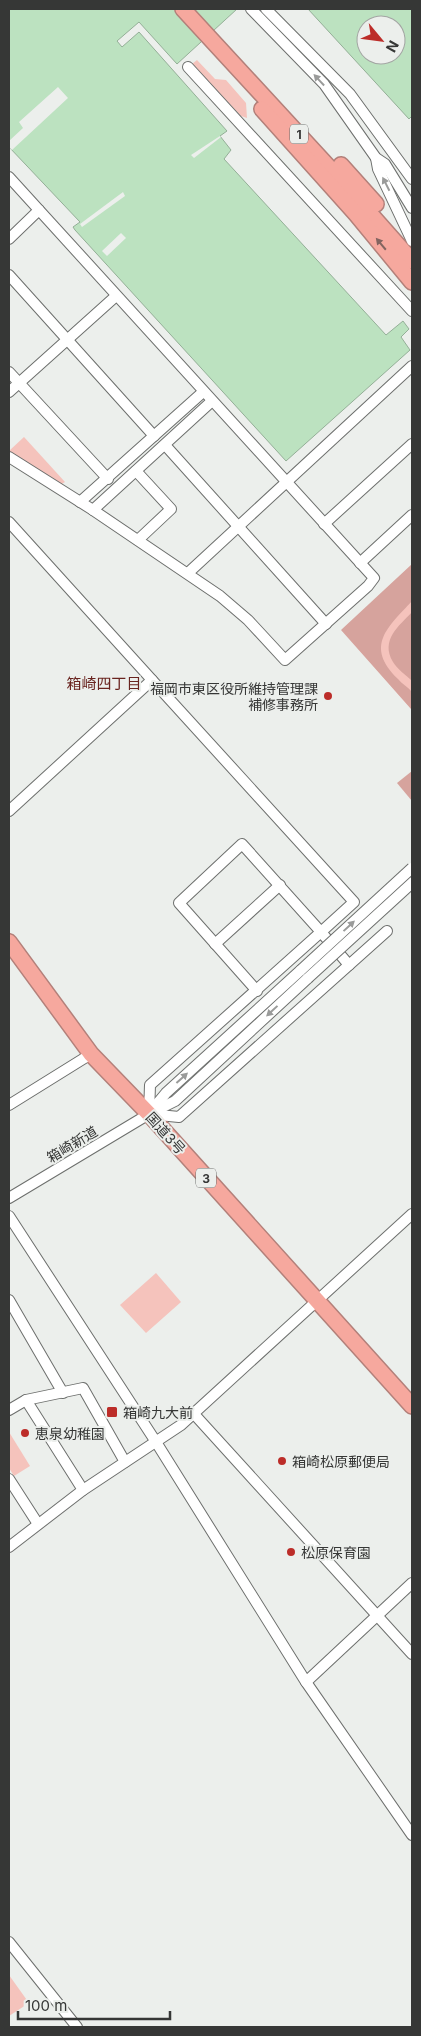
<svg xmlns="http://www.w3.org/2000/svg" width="421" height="2036" font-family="Inter,'Noto Sans JP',sans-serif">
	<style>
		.green { fill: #f5c3bc }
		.forest { fill: #d6a39d }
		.water { fill: #bce2c0; stroke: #94af97; fill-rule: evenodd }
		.pier { fill: #ecefec }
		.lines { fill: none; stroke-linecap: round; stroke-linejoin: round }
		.minor-casing { stroke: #6d6f6d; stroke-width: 12 }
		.highway-casing { stroke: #b3807a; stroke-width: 18 }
		.minor { stroke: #fff; stroke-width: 10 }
		.highway { stroke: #f6a89e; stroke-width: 15 }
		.minor-bridge-casing { stroke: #6d6f6d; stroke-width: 12; stroke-linecap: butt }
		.minor-bridge { stroke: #fff; stroke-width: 10 }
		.oneway { fill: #9a9b9a }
		.oneway2 { fill: #836460 }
		.poi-dot { fill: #bc2d29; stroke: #ecefec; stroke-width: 2 }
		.labels { text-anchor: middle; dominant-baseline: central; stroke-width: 4; stroke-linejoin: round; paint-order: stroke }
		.shield { fill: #ecefec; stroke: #6d6e6d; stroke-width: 1 }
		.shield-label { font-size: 12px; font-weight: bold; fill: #363736 }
		.poi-label { font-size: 14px; fill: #363736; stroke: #ecefec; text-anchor: start }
		.street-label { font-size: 14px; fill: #363736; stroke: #ecefec }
		.neighbourhood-label { font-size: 15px; fill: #69241f; stroke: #ecefec }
	</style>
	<rect width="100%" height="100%" fill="#ecefec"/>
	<g class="green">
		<path d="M 197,60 L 215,79 L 226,80 L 246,103 L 247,118 L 241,116 L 192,64 Z"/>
		<path d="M 24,437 L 65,482 L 60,485 L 9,451 Z"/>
		<path d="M 412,566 L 412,710 L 342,630 Z"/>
		<path d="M 156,1273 L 181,1302 L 146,1333 L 120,1305 Z"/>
		<path d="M 9,1432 L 30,1466 L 14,1476 L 9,1468 Z"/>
		<path d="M 9,1975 L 29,2003 L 9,2016 Z"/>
	</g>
	<g class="forest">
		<path d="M 412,564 L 412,601 C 388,627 364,646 398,679 C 402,684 408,687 412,692 L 412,710 L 341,630 Z"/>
		<path d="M 412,612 L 412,681 C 406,675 397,669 393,662 C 380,640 399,626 412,612 Z"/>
		<path d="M 412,771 L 412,801 L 397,783 Z"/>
	</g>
	<g class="water">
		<path d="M 9,9 L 237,9 L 177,64 L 139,22 L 117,41 L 122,47 L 139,32 L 227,131 L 220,136 L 231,150 L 224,159 L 386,335 L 403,321 L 409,329 L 401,337 L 410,350 L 286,461 L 75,230 L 73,227 L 80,222 L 9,147 Z"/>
		<path d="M 308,9 L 412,9 L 412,116 L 409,119 ZM 366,25 L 396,25 L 396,55 L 366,55 Z"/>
	</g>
	<g class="pier">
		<path d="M 58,87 L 68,98 L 12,150 L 9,147 L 9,141 L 23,128 L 19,122 Z"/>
		<path d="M 220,136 L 221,137 L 194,158 L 191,155 Z"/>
		<path d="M 123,192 L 125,196 L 82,227 L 80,224 Z"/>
		<path d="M 121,233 L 126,238 L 107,256 L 102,251 Z"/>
	</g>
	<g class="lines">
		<defs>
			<g id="minor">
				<path d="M 251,9 L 324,84 L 376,158 L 385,164 L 412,208"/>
				<path d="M 266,9 L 350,94 L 412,179"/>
				<path d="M 188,67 L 412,311"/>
				<path d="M 376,158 L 378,169 L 412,241"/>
				<path d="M 9,177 L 39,210"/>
				<path d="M 9,239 L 39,210 L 374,578 L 368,586 L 285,660 L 248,620 L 220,596 L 93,510 L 9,457"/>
				<path d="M 9,275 L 154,436"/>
				<path d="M 9,372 L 108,479"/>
				<path d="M 9,392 L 116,296"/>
				<path d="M 165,445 L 326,624"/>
				<path d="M 136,471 L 171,509 L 138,540"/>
				<path d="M 80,502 L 203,392"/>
				<path d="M 93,510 L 212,401"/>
				<path d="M 9,522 L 152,680 L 9,811"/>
				<path d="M 324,524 L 412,444"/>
				<path d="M 360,563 L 412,515"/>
				<path d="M 188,573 L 412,366"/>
				<path d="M 152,680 L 354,902 L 321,932 L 242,844 L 179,903 L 257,991"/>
				<path d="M 321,932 L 349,965 L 179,1117 L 149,1114 L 150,1085 Z"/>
				<path d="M 215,944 L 280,885"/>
				<path d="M 349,965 L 387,931"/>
				<path d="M 9,1105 L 91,1054"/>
				<path d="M 151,1111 L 166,1093 L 301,970"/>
				<path d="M 9,1198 L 149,1114 L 175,1101 L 308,978"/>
				<path d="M 9,1216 L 156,1442 L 306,1682 L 412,1835"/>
				<path d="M 9,1300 L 63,1393"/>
				<path d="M 26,1400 L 83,1490"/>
				<path d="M 9,1410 L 26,1400 L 83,1388 L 125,1462"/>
				<path d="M 194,1414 L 412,1654"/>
				<path d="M 9,1479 L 38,1524"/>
				<path d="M 9,1547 L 83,1490 L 181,1425 L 412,1214"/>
				<path d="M 306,1682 L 412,1583"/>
				<path d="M 9,1942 L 77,2027"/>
			</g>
			<g id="highway">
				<path d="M 183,9 L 336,175 L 412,261"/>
				<path d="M 262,109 L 356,214 L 412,282"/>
				<path d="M 341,165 L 376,204"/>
				<path d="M 9,942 L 91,1054 L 149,1114 L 412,1406"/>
			</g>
		</defs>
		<use href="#minor" class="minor-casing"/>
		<use href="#highway" class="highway-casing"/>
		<use href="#minor" class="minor"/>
		<use href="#highway" class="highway"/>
		<defs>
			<g id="minor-bridge">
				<path d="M 301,970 L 412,868"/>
				<path d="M 308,978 L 412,883"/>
			</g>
		</defs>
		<use href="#minor-bridge" class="minor-bridge-casing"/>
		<use href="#minor-bridge" class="minor-bridge"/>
	</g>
	<defs><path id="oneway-solid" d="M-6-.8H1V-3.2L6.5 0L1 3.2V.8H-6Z" transform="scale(1.25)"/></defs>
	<g class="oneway">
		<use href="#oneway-solid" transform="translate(319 80) rotate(-133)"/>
		<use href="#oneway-solid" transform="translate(386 184) rotate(-117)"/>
		<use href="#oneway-solid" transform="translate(349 926) rotate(-43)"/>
		<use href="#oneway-solid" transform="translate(272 1011) rotate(137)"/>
		<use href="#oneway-solid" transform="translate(182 1078) rotate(-42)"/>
	</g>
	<use class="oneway2" href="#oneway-solid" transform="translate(381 244) rotate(-130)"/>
	<g class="poi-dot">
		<circle cx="328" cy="696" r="5"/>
		<rect x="106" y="1406" width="12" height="12" rx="2.5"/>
		<circle cx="25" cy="1433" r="5"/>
		<circle cx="282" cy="1461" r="5"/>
		<circle cx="291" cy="1552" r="5"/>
	</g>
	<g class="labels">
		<g class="shield">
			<rect x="290" y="124.5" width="18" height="19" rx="4"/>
			<rect x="196" y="1168.5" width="20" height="19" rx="4"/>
		</g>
		<g class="shield-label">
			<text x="299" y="134">1</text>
			<text x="206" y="1178">3</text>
		</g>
		<g class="poi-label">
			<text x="318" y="688" text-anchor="end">福岡市東区役所維持管理課<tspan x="318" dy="16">補修事務所</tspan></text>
			<text x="123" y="1412">箱崎九大前</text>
			<text x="35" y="1433">恵泉幼稚園</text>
			<text x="292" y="1461">箱崎松原郵便局</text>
			<text x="301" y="1552">松原保育園</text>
		</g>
		<g class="street-label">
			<text transform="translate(166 1133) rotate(48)">国道3号</text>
			<text transform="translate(72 1144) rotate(-31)">箱崎新道</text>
		</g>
		<g class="neighbourhood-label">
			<text x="104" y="683">箱崎四丁目</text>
		</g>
	</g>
	<rect width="421" height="2036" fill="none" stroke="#363736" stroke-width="20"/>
	<g transform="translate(381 40) rotate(119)"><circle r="24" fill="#ecefec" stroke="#a3a5a3"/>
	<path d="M0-4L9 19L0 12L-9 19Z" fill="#bc2d29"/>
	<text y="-8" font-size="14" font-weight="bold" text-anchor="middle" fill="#363736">N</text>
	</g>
	<path d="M18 2011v8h152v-8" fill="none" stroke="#363736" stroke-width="2.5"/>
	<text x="25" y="2011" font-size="15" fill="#363736" stroke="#ecefec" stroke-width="4" paint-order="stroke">100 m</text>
</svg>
